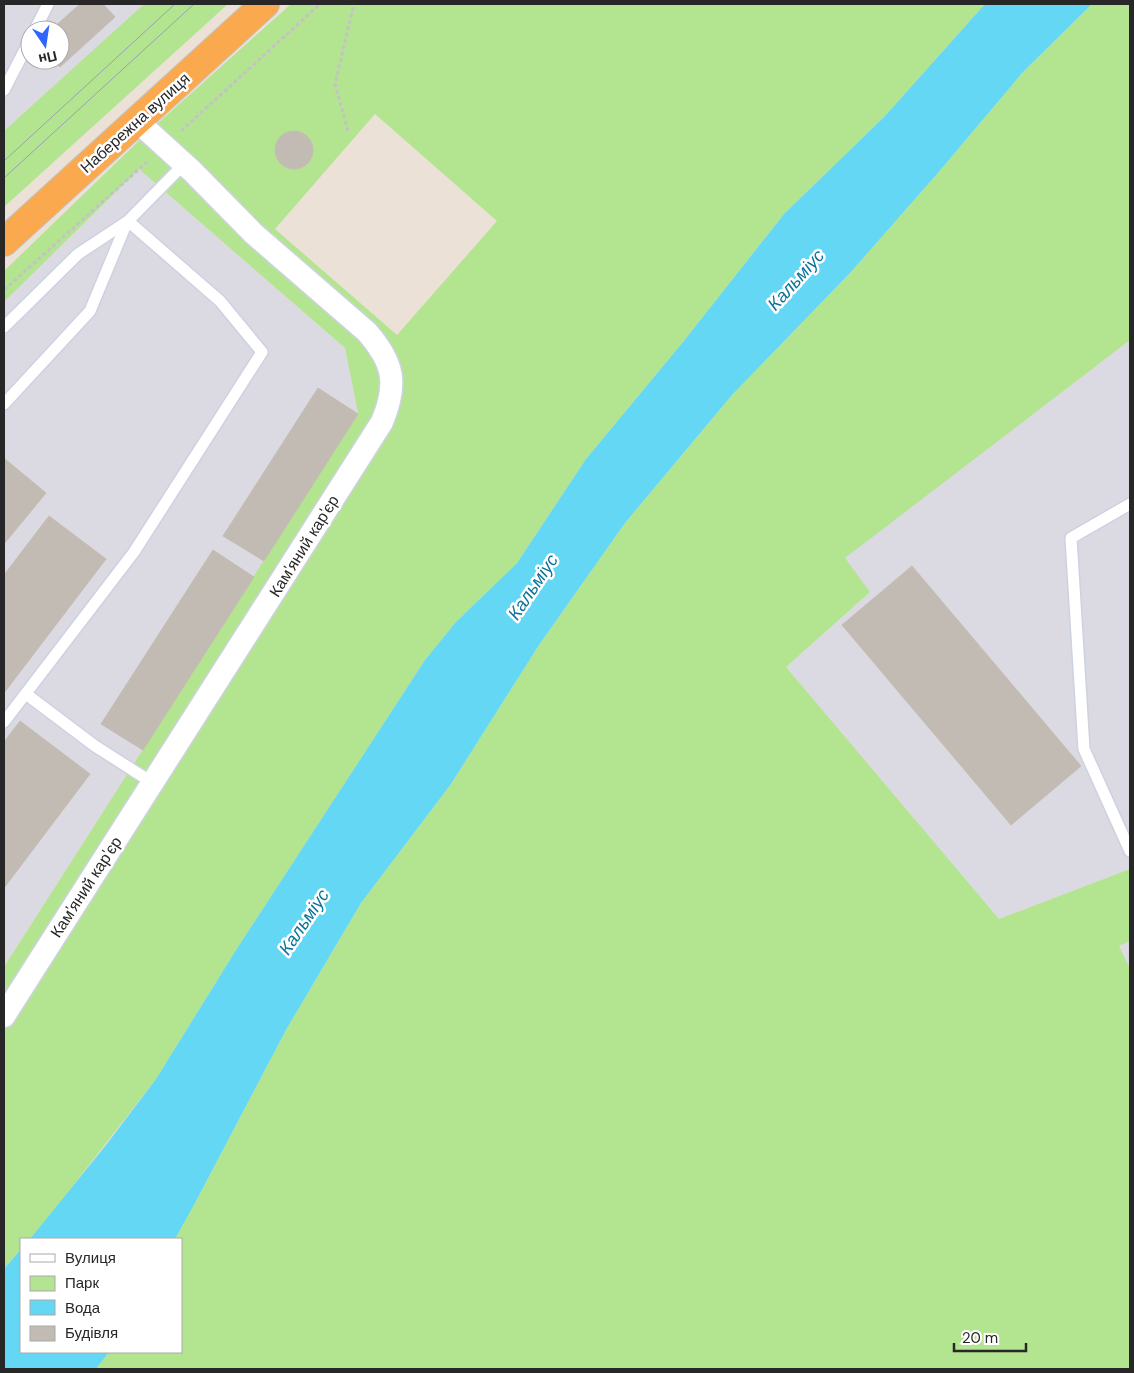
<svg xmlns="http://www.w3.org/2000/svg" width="1134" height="1373" font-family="'DM Sans',sans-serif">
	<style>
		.industrial { fill: #dbd9e2; fill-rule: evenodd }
		.green { fill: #b3e590; fill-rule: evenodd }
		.water { fill: #64d7f4 }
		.building { fill: #c2bbb4; stroke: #c6bdb1 }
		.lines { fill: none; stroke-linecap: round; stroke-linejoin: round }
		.service-casing { stroke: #cdd2e1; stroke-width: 14 }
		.minor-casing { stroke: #cdd2e1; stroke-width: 25 }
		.trunk-casing { stroke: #c3c3c3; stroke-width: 30 }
		.path { stroke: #c3c3c3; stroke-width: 3; stroke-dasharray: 4 2.5; stroke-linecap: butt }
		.service { stroke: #fff; stroke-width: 11 }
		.minor { stroke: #fff; stroke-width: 22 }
		.trunk { stroke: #fba94f; stroke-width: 28 }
		.tram { stroke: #9aa0b3; stroke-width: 1 }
		.labels { text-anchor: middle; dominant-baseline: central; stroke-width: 5; stroke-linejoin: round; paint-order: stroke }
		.street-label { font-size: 16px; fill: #272727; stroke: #fff }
		.water-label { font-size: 18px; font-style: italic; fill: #07739b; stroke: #fff }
	</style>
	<rect width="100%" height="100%" fill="#ebe1d7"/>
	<g class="industrial">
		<path d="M 4,4 L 144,4 L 4,131 ZM 30,30 L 60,30 L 60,60 L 30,60 Z"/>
		<path d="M 139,169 L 345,348 L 358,414 L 4,967 L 4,302 Z"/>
		<path d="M 1130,340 L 1130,869 L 999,919 L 786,667 L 870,592 L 844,558 Z"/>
		<path d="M 1130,941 L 1130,969 L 1118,946 Z"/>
	</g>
	<g class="green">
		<path d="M 144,4 L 228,4 L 4,207 L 4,131 Z"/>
		<path d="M 291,4 L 985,4 L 885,116 L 784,214 L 683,342 L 586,459 L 517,563 L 455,623 L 425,660 L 236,950 L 156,1079 L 47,1219 L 30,1239 L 21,1239 L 21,1249 L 4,1269 L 4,967 L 358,413 L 345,348 L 139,169 L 4,302 L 4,271 L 148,132 ZM 375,114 L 497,221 L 397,335 L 275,229 Z"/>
		<path d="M 1092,4 L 1130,4 L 1130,340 L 845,558 L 870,592 L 786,667 L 999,919 L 1130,869 L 1130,941 L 1119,946 L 1130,969 L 1130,1369 L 96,1369 L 109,1352 L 181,1352 L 181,1239 L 175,1239 L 195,1203 L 286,1030 L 361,903 L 451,784 L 539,645 L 625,523 L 732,395 L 850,273 L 937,174 L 1023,72 Z"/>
	</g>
	<g class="water">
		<path d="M 985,4 L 1092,4 L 1023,72 L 937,174 L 850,273 L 732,395 L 625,523 L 539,645 L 451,784 L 361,903 L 286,1030 L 195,1203 L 175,1239 L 30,1239 L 106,1145 L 156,1079 L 236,950 L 425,660 L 455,623 L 517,563 L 586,459 L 683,342 L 784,214 L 885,116 Z"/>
		<path d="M 21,1249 L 21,1352 L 109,1352 L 96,1369 L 4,1369 L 4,1269 Z"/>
	</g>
	<g class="building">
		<path d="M 80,4 L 103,4 L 115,17 L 60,67 L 54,60 L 60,60 L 60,30 L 51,30 Z"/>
		<circle cx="294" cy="150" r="19"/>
		<path d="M 318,388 L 358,414 L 264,561 L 223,536 Z"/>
		<path d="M 5,459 L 46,493 L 4,544 L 4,461 Z"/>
		<path d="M 49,516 L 106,559 L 4,693 L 4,575 Z"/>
		<path d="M 213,550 L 254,577 L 143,750 L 101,724 Z"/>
		<path d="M 912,566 L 1081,766 L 1011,825 L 842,625 Z"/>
		<path d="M 20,721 L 90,774 L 4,888 L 4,742 Z"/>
	</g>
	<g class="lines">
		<defs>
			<g id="service">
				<path d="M 35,30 L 48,4"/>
				<path d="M 4,90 L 30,40"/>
				<path d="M 4,327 L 78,254 L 128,221 L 184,164"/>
				<path d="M 4,404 L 90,311 L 127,222"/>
				<path d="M 1130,504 L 1071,538 L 1084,749 L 1130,851"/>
				<path d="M 26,694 L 95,746 L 153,783"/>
				<path d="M 4,722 L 134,552 L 262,352 L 220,301 L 128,221"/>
			</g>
			<path id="minor" d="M 4,1016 L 382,422 C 398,384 394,363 367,332 L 254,234 L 192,171 L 137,121"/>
			<path id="trunk" d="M 4,242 L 265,4"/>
		</defs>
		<use href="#service" class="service-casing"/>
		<use href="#minor" class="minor-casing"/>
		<use href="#trunk" class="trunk-casing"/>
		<g class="path">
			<path d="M 181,131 L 320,4"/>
			<path d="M 348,131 L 335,84 L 354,4"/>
			<path d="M 4,290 L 147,162"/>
		</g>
		<use href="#service" class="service"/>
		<use href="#minor" class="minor"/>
		<use href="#trunk" class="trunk"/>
		<g class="tram">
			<path d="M 4,161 L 175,4"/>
			<path d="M 4,178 L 194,4"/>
		</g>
	</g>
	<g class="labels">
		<g class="street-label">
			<text transform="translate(135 123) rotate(-42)">Набережна вулиця</text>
			<text transform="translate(304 546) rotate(-58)">Кам'яний кар'єр</text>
			<text transform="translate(86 887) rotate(-57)">Кам'яний кар'єр</text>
		</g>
		<g class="water-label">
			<text transform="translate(796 280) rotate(-48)">Кальміус</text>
			<text transform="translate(533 587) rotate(-56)">Кальміус</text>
			<text transform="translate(304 922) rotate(-56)">Кальміус</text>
		</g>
	</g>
	<rect width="1134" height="1373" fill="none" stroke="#272727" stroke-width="10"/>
	<rect x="20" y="1238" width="162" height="115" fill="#ffffff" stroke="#a9a9a9"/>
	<rect x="30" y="1254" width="25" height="8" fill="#ffffff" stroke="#a9a9a9"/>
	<text x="65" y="1263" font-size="15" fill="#272727">Вулиця</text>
	<rect x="30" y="1276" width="25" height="15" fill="#b3e590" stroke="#a9a9a9"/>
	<text x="65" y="1288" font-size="15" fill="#272727">Парк</text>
	<rect x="30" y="1300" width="25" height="15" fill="#64d7f4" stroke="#a9a9a9"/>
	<text x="65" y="1313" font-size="15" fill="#272727">Вода</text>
	<rect x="30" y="1326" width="25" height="15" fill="#c2bbb4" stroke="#a9a9a9"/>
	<text x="65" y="1338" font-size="15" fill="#272727">Будівля</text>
	<g transform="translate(45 45) rotate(167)"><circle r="24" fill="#ffffff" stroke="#a9a9a9"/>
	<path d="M0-4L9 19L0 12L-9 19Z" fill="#3065ff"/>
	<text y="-8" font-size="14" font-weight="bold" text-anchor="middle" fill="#272727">Пн</text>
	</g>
	<path d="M954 1343v8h72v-8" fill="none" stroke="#272727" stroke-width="2.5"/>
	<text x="962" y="1343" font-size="15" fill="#272727" stroke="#ffffff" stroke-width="4" paint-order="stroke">20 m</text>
</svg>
